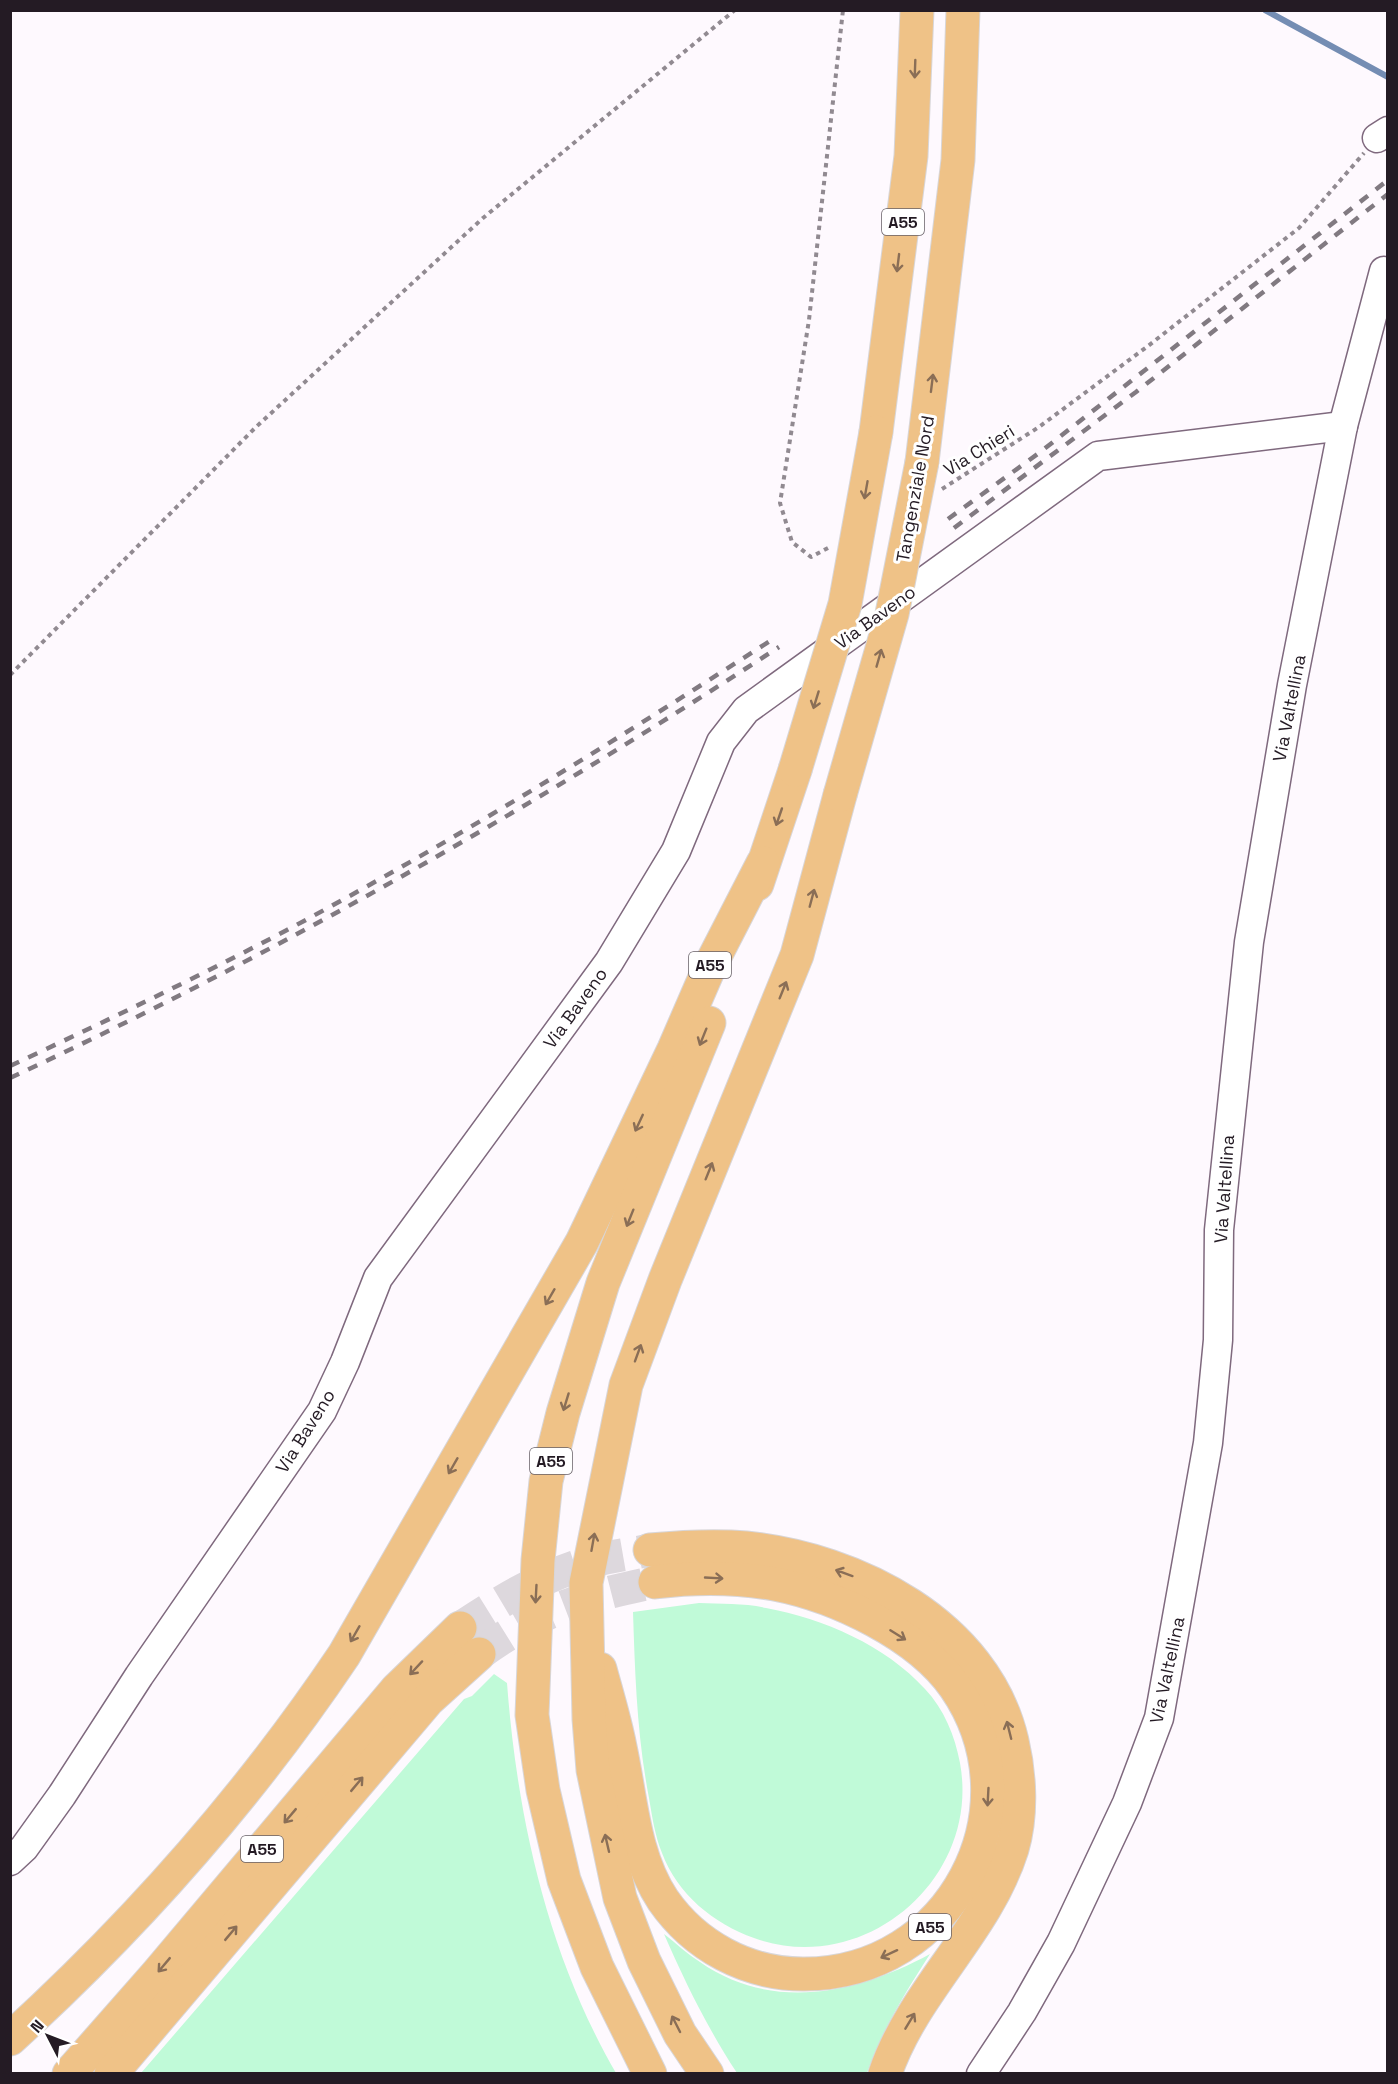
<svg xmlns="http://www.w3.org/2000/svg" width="1398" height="2084" font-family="'Space Grotesk',sans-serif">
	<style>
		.green { fill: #c0fad8 }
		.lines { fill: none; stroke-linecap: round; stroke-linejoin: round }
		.stream { stroke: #748db3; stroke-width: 6 }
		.highway-tunnel { stroke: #ddd8dd; stroke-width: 33; stroke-dasharray: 33 16; stroke-linecap: butt }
		.minor-casing { stroke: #7f697e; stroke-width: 31 }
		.highway-casing { stroke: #d8d6d8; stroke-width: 35 }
		.path { stroke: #918a91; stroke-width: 4; stroke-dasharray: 4.5 4.5; stroke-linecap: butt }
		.minor { stroke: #fff; stroke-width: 28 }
		.highway { stroke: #efc287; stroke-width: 33 }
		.rail { stroke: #817a81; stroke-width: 4.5; stroke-dasharray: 10 10; stroke-linecap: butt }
		.highway-bridge-casing { stroke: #d8d6d8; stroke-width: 35; stroke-linecap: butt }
		.highway-bridge { stroke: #efc287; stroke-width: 33 }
		.oneway { stroke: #8a6e56 }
		.labels { text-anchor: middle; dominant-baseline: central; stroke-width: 6; stroke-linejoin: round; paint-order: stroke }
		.shield { fill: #fff; stroke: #665f66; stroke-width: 1.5 }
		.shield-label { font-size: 16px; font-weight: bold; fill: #241b24 }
		.street-label { font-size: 18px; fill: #241b24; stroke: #fff }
	</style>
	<rect width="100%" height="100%" fill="#fef9fe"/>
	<g class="green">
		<path d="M 699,1603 C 721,1604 745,1603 766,1608 C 824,1619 885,1645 925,1689 C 944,1709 955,1736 960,1763 C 981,1878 865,1978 754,1938 C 714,1924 677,1894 662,1853 C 655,1836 652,1816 649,1798 C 637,1736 635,1674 633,1612 Z"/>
		<path d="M 494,1674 L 507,1683 C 517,1817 548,1956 616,2073 L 141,2073 L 464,1699 L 472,1696 Z"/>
		<path d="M 664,1934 C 676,1943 687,1954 700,1962 C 773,2013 858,1993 930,1954 C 905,1993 882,2030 867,2073 L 737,2073 C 708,2029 685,1982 664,1934 Z"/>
	</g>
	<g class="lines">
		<path class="stream" d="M 1265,10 L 1388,77"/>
		<g class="highway-tunnel">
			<path d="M 460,1628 C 501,1601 543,1575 591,1562 C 610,1556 631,1554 650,1550"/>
			<path d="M 479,1654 C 540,1610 583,1597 655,1582"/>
		</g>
		<defs>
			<g id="minor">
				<path d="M 1377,138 L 1388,131"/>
				<path d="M 10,1861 L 24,1848 L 62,1795 L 139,1676 L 322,1411 L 345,1362 L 378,1278 L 609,962 L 676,851 L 721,742 L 746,710 L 1098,456 L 1343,426"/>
				<path d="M 981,2074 L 1022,2012 L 1061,1943 L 1127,1803 L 1159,1718 L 1208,1443 L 1218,1340 L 1219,1230 L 1249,942 L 1292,685 L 1343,426 L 1384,271 L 1388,274"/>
			</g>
			<g id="highway">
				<path d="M 876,432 L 911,156 L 917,10"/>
				<path d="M 922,462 L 958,160 L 963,10"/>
				<path d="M 757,884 L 795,770"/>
				<path d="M 650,1550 C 682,1547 714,1545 746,1548 C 856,1559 985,1624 1012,1741 C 1020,1775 1022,1815 1012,1849 C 986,1932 913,1991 885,2074"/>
				<path d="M 600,1669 C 607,1695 615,1721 620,1747 C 631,1797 633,1855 663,1900 C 695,1946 747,1974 803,1974 C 951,1975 1039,1809 955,1687 C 919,1635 837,1596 775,1584 C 735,1577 695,1577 655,1582"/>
				<path d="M 10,2039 C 135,1925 250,1795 344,1655 L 582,1242 L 674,1049 L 710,966 L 763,863"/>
				<path d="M 69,2074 L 157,1974 L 397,1689 L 460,1628"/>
				<path d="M 111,2074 L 428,1700 L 479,1654"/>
				<path d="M 650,2074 L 597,1967 L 564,1880 L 543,1790 L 532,1715 L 538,1560 L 546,1481 L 563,1413 L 603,1283 L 709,1023"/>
				<path d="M 707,2074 L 680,2034 L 644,1961 L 620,1898 L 593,1770 L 589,1719 L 586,1583 L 626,1385 L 665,1280 L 797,955 L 840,795"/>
			</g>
		</defs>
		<use href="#minor" class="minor-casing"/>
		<use href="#highway" class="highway-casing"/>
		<g class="path">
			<path d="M 942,489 L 1039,427 L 1148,346 L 1299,228 L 1364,153"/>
			<path d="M 828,548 L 811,557 L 792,542 L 780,503 L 809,320 L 843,10"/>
			<path d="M 10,675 L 256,427 L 483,218 L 735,10"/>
		</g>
		<use href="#minor" class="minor"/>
		<use href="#highway" class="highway"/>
		<g class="rail">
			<path d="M 948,519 L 1039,453 L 1388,180"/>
			<path d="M 954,528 L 1136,392 L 1388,194"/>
			<path d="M 10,1066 C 104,1022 196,978 287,930 C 454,841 615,741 773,639"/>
			<path d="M 10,1078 C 278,953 532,808 779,647"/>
		</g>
		<defs>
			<g id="highway-bridge">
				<path d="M 795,770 L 845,604 L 876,432"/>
				<path d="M 840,795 L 892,614 L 922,462"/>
			</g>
		</defs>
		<use href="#highway-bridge" class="highway-bridge-casing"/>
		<use href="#highway-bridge" class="highway-bridge"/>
	</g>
	<defs><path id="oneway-shaft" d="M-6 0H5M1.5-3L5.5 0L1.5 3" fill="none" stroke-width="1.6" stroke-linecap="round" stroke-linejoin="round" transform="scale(1.5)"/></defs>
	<g class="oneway">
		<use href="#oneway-shaft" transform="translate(915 69) rotate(92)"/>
		<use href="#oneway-shaft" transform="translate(898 263) rotate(97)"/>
		<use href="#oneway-shaft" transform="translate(932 383) rotate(-83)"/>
		<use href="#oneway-shaft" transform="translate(866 490) rotate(100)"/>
		<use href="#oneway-shaft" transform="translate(879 658) rotate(-74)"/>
		<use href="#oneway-shaft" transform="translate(816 700) rotate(107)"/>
		<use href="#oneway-shaft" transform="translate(779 817) rotate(109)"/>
		<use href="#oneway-shaft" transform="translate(812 898) rotate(-75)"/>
		<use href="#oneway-shaft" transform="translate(783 990) rotate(-68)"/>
		<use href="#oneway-shaft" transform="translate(703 1037) rotate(112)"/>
		<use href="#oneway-shaft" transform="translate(639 1123) rotate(115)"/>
		<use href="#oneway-shaft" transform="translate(709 1171) rotate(-68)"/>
		<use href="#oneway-shaft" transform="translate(630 1218) rotate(112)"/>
		<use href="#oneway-shaft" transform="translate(550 1297) rotate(120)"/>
		<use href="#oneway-shaft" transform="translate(638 1353) rotate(-70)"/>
		<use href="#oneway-shaft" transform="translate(566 1402) rotate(107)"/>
		<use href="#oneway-shaft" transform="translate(453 1466) rotate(120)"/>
		<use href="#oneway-shaft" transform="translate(593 1542) rotate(-80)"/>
		<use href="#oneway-shaft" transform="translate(844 1573) rotate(-160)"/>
		<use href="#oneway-shaft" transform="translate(714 1578) rotate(3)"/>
		<use href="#oneway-shaft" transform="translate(536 1594) rotate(93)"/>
		<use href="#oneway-shaft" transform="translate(355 1634) rotate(120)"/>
		<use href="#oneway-shaft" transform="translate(898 1635) rotate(32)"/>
		<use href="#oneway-shaft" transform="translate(416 1668) rotate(133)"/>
		<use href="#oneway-shaft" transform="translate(1009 1730) rotate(-104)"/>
		<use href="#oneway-shaft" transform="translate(357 1784) rotate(-50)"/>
		<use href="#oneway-shaft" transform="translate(988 1797) rotate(93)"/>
		<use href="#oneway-shaft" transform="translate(290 1816) rotate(130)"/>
		<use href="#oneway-shaft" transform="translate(607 1843) rotate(-103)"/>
		<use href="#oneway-shaft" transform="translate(231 1933) rotate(-50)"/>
		<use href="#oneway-shaft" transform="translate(889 1954) rotate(155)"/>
		<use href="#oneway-shaft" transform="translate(164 1965) rotate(130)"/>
		<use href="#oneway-shaft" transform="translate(910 2021) rotate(-59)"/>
		<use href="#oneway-shaft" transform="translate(676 2024) rotate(-117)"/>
	</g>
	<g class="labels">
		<g class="shield">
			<rect x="882" y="209" width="42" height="26" rx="4.5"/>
			<rect x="689" y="952" width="42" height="26" rx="4.5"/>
			<rect x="530" y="1448" width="42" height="26" rx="4.5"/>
			<rect x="241" y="1836" width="42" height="26" rx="4.5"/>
			<rect x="909" y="1914" width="42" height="26" rx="4.5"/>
		</g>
		<g class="shield-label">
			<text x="903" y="222">A55</text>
			<text x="710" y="965">A55</text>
			<text x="551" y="1461">A55</text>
			<text x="262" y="1849">A55</text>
			<text x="930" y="1927">A55</text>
		</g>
		<g class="street-label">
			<text transform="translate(979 450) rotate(-32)">Via Chieri</text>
			<text transform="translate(915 489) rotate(-80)">Tangenziale Nord</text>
			<text transform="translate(875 617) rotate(-36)">Via Baveno</text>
			<text transform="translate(1289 708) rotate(-79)">Via Valtellina</text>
			<text transform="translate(575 1008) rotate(-54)">Via Baveno</text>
			<text transform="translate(1224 1189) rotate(-86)">Via Valtellina</text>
			<text transform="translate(305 1431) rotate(-58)">Via Baveno</text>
			<text transform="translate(1167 1670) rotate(-78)">Via Valtellina</text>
		</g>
	</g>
	<rect width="1398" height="2084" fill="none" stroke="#241b24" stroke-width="24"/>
	<g transform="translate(48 2036) rotate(312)" stroke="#ffffff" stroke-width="4.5" paint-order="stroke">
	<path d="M0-4.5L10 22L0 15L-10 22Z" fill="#241b24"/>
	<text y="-9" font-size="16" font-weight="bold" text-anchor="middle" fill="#241b24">N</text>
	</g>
</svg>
